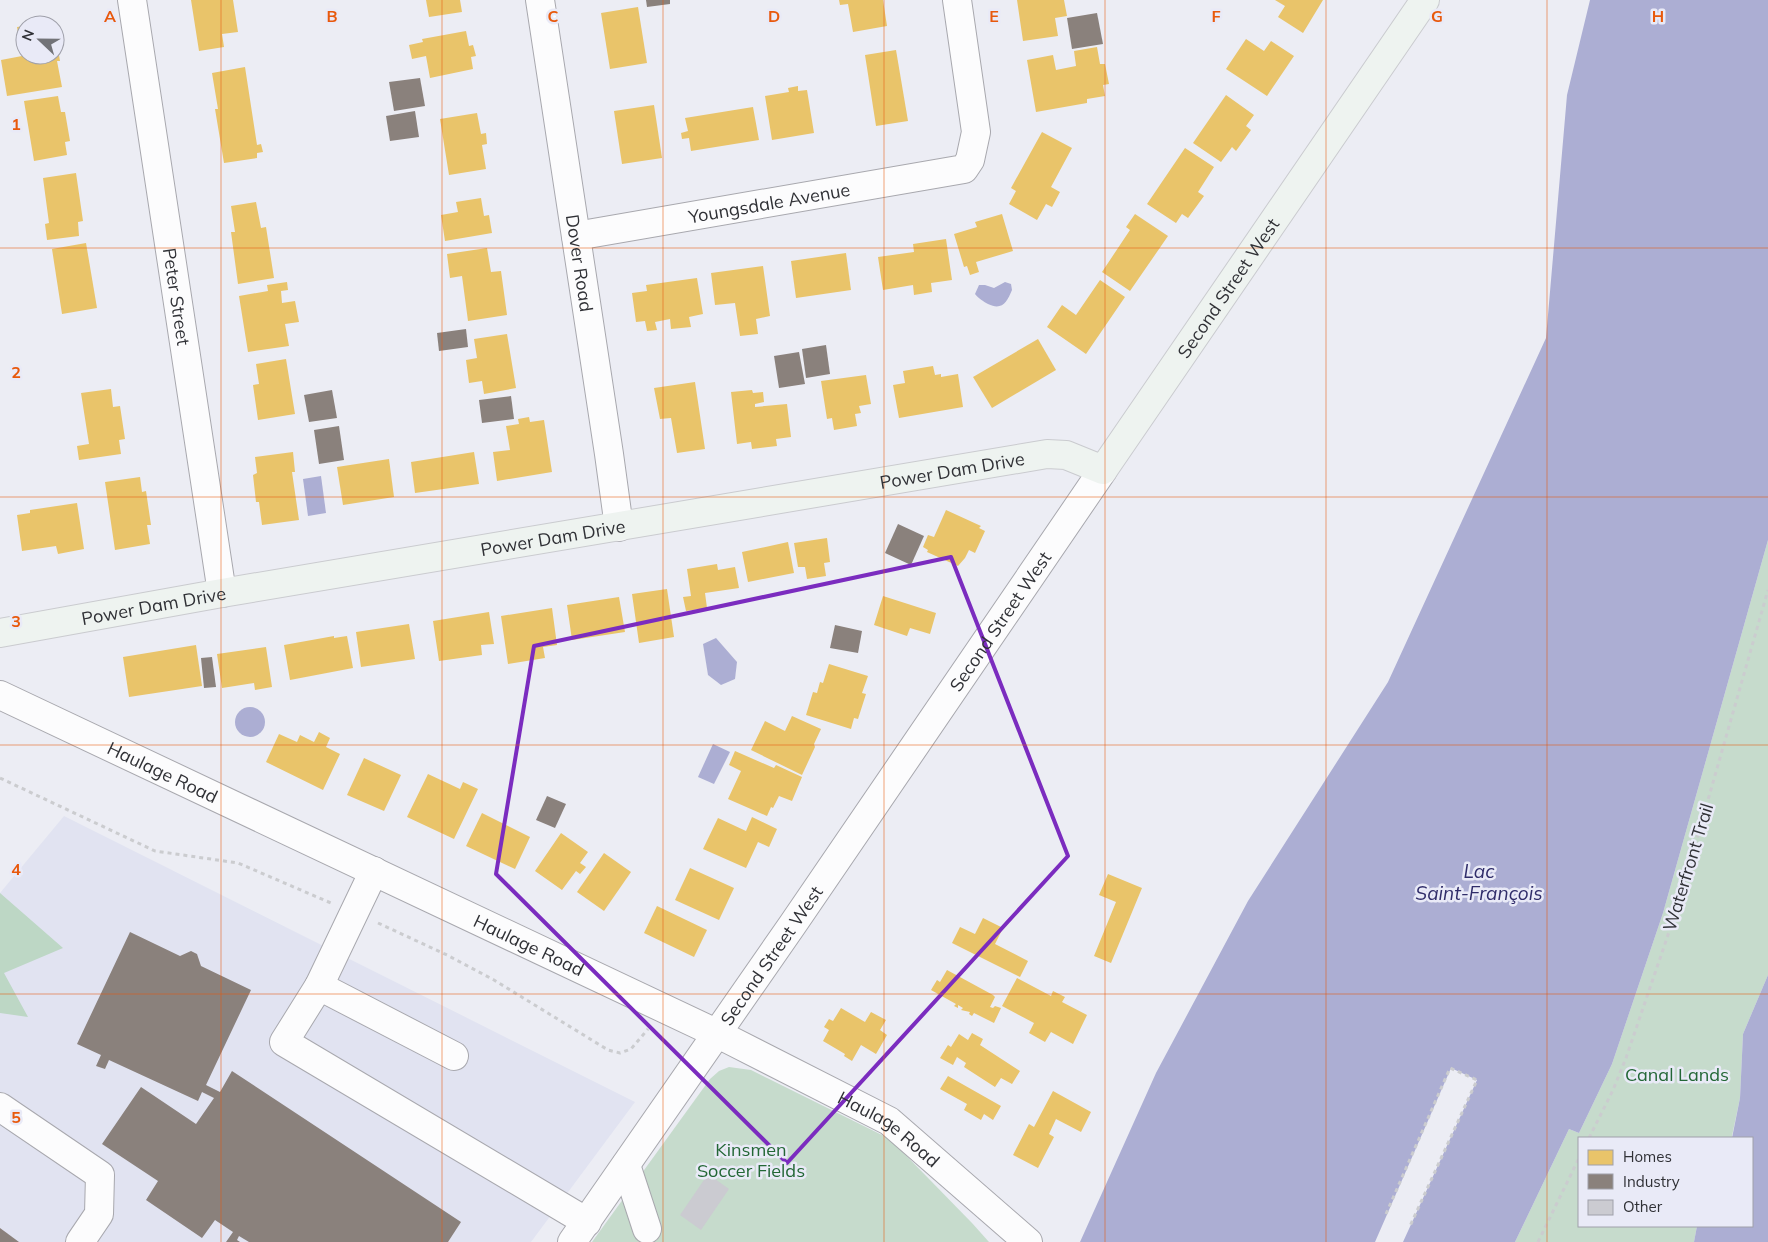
<svg xmlns="http://www.w3.org/2000/svg" width="1768" height="1242" font-family="Mulish,sans-serif">
	<style>
		.built { fill: #e1e3f1 }
		.green { fill: #c6dbcc }
		.forest { fill: #bdd7c5 }
		.water { fill: #acaed3 }
		.homes { fill: #e9c46a }
		.industry { fill: #8a817c }
		.building { fill: #cbcbd1 }
		.lines { fill: none; stroke-linecap: round; stroke-linejoin: round }
		.minor-casing { stroke: #a8a8ae; stroke-width: 30 }
		.major-casing { stroke: #cacbcf; stroke-width: 30 }
		.path { stroke: #cbcccf; stroke-width: 3; stroke-dasharray: 4 4; stroke-linecap: butt }
		.minor { stroke: #fcfcfd; stroke-width: 28 }
		.major { stroke: #eef3f0; stroke-width: 28 }
		.marked { fill: none; stroke: #7b2cbf; stroke-width: 4; stroke-linejoin: round }
		.grid { fill: none; stroke: #e8590c; stroke-width: 1; stroke-opacity: 0.55 }
		.labels { text-anchor: middle; dominant-baseline: central; stroke-width: 5; stroke-linejoin: round; paint-order: stroke }
		.street-label { font-size: 18px; fill: #303136; stroke: #e9eaf7 }
		.park-label { font-size: 18px; fill: #236736; stroke: #e9eaf7 }
		.water-label { font-size: 19px; font-style: italic; fill: #302d6a; stroke: #e9eaf7 }
		.grid-label { font-size: 16px; text-anchor: middle; font-weight: bold; fill: #e8590c; stroke: #e9eaf7; stroke-width: 5; stroke-linejoin: round; paint-order: stroke }
	</style>
	<rect width="100%" height="100%" fill="#ecedf4"/>
	<path class="built" d="M 64,816 L 635,1102 L 531,1242 L 0,1242 L 0,893 Z"/>
	<g class="green">
		<path d="M 1768,540 L 1768,975 L 1743,1034 L 1740,1098 L 1732,1136 L 1732,1138 L 1579,1138 L 1579,1226 L 1697,1226 L 1694,1242 L 1515,1242 L 1569,1129 L 1579,1133 L 1612,1064 L 1663,913 Z"/>
		<path d="M 729,1067 L 751,1070 L 890,1139 L 972,1223 L 989,1242 L 592,1242 L 710,1079 L 719,1071 Z"/>
	</g>
	<path class="forest" d="M 0,893 L 63,948 L 4,973 L 28,1017 L 0,1013 Z"/>
	<g class="water">
		<path d="M 1590,0 L 1768,0 L 1768,540 L 1663,913 L 1612,1064 L 1579,1133 L 1569,1129 L 1515,1242 L 1403,1242 L 1477,1080 L 1451,1068 L 1375,1242 L 1080,1242 L 1156,1073 L 1248,901 L 1388,682 L 1546,338 L 1567,95 Z"/>
		<path d="M 1005,282 L 1011,284 L 1012,290 C 1007,302 1002,311 988,304 C 983,301 979,299 975,294 L 979,285 L 985,285 L 994,288 Z"/>
		<path d="M 321,476 L 326,513 L 308,516 L 303,479 Z"/>
		<path d="M 716,638 L 737,662 L 735,679 L 721,685 L 708,675 L 703,644 Z"/>
		<circle cx="250" cy="722" r="15"/>
		<path d="M 713,744 L 730,752 L 714,784 L 698,777 Z"/>
		<path d="M 1768,975 L 1768,1242 L 1694,1242 L 1697,1226 L 1752,1226 L 1752,1138 L 1732,1138 L 1740,1098 L 1743,1034 Z"/>
	</g>
	<g class="homes">
		<path d="M 191,0 L 233,0 L 238,32 L 222,34 L 224,47 L 199,51 Z"/>
		<path d="M 426,0 L 460,0 L 462,12 L 429,17 Z"/>
		<path d="M 839,0 L 883,0 L 887,26 L 853,32 L 848,4 L 840,5 Z"/>
		<path d="M 1017,0 L 1064,0 L 1067,16 L 1055,18 L 1058,36 L 1023,41 Z"/>
		<path d="M 1275,0 L 1323,0 L 1303,33 L 1278,17 L 1285,6 Z"/>
		<path d="M 638,7 L 647,63 L 610,69 L 601,13 Z"/>
		<path d="M 25,26 L 25,55 L 55,55 L 56,38 L 60,61 L 57,61 L 62,87 L 7,96 L 1,60 L 22,56 L 17,27 Z"/>
		<path d="M 466,31 L 469,46 L 473,45 L 476,56 L 471,57 L 473,69 L 430,78 L 426,56 L 412,59 L 409,45 L 423,42 L 422,39 Z"/>
		<path d="M 1246,39 L 1264,51 L 1271,41 L 1294,56 L 1267,96 L 1226,69 Z"/>
		<path d="M 1097,47 L 1100,64 L 1105,64 L 1109,84 L 1103,85 L 1105,96 L 1087,99 L 1087,103 L 1036,112 L 1027,60 L 1053,55 L 1056,70 L 1076,66 L 1074,51 Z"/>
		<path d="M 896,50 L 908,121 L 876,126 L 865,55 Z"/>
		<path d="M 245,67 L 257,145 L 261,144 L 263,152 L 257,153 L 257,158 L 224,163 L 215,109 L 218,109 L 212,73 Z"/>
		<path d="M 798,86 L 798,91 L 807,90 L 814,133 L 772,140 L 765,96 L 789,92 L 788,88 Z"/>
		<path d="M 1226,95 L 1254,115 L 1246,126 L 1251,130 L 1236,151 L 1232,147 L 1221,162 L 1193,143 Z"/>
		<path d="M 58,96 L 61,112 L 65,112 L 70,141 L 65,142 L 67,155 L 34,161 L 24,101 Z"/>
		<path d="M 654,105 L 662,158 L 622,164 L 614,111 Z"/>
		<path d="M 753,107 L 759,140 L 691,151 L 689,138 L 682,139 L 681,133 L 688,131 L 685,118 Z"/>
		<path d="M 477,113 L 481,134 L 486,133 L 487,144 L 482,145 L 486,169 L 449,175 L 440,119 Z"/>
		<path d="M 1042,132 L 1072,148 L 1051,187 L 1060,192 L 1052,207 L 1046,204 L 1037,220 L 1009,204 L 1016,191 L 1011,188 Z"/>
		<path d="M 1185,148 L 1214,167 L 1198,192 L 1204,196 L 1188,218 L 1182,214 L 1176,223 L 1147,204 Z"/>
		<path d="M 76,173 L 83,221 L 78,222 L 79,236 L 47,240 L 45,224 L 49,223 L 43,178 Z"/>
		<path d="M 481,198 L 484,216 L 489,215 L 492,233 L 445,241 L 441,215 L 458,212 L 456,202 Z"/>
		<path d="M 256,202 L 261,228 L 266,227 L 274,278 L 238,284 L 231,232 L 235,232 L 231,206 Z"/>
		<path d="M 1002,214 L 1013,251 L 976,262 L 979,272 L 970,275 L 967,266 L 964,267 L 954,234 L 977,227 L 975,222 Z"/>
		<path d="M 1135,214 L 1168,236 L 1130,291 L 1102,272 L 1130,230 L 1126,227 Z"/>
		<path d="M 946,239 L 952,280 L 931,283 L 932,292 L 914,295 L 913,285 L 883,290 L 878,257 L 914,252 L 913,244 Z"/>
		<path d="M 86,243 L 97,308 L 62,314 L 52,249 Z"/>
		<path d="M 487,248 L 491,272 L 501,271 L 507,315 L 468,321 L 462,276 L 450,278 L 447,254 Z"/>
		<path d="M 846,253 L 851,290 L 796,298 L 791,261 Z"/>
		<path d="M 763,266 L 770,316 L 756,319 L 758,334 L 740,336 L 735,303 L 715,305 L 711,273 Z"/>
		<path d="M 697,278 L 703,314 L 689,317 L 691,327 L 671,329 L 670,319 L 655,322 L 657,330 L 647,331 L 645,321 L 636,322 L 632,293 L 647,291 L 646,285 Z"/>
		<path d="M 1100,280 L 1125,297 L 1086,354 L 1047,327 L 1062,305 L 1076,315 Z"/>
		<path d="M 287,282 L 288,290 L 281,291 L 282,303 L 295,301 L 299,322 L 285,324 L 289,346 L 248,352 L 239,296 L 268,291 L 267,285 Z"/>
		<path d="M 507,334 L 516,388 L 484,394 L 482,381 L 469,383 L 466,360 L 477,358 L 474,339 Z"/>
		<path d="M 1038,339 L 1056,370 L 992,408 L 973,377 Z"/>
		<path d="M 286,359 L 295,414 L 258,420 L 253,385 L 259,384 L 256,364 Z"/>
		<path d="M 933,366 L 935,375 L 941,374 L 941,377 L 958,374 L 963,407 L 899,418 L 893,385 L 905,383 L 903,371 Z"/>
		<path d="M 866,375 L 871,404 L 859,406 L 861,413 L 855,414 L 857,426 L 834,430 L 832,418 L 827,419 L 821,381 Z"/>
		<path d="M 695,382 L 705,449 L 677,453 L 671,418 L 660,419 L 654,388 Z"/>
		<path d="M 111,389 L 113,407 L 120,406 L 125,439 L 119,440 L 121,454 L 79,460 L 77,446 L 89,444 L 81,393 Z"/>
		<path d="M 752,390 L 753,393 L 763,392 L 764,402 L 755,404 L 755,407 L 787,404 L 791,437 L 776,439 L 777,446 L 752,449 L 751,442 L 737,444 L 731,392 Z"/>
		<path d="M 529,417 L 530,422 L 544,420 L 552,472 L 497,481 L 493,452 L 510,450 L 506,426 L 519,424 L 518,419 Z"/>
		<path d="M 293,452 L 295,472 L 292,472 L 299,520 L 262,525 L 259,502 L 256,502 L 253,475 L 257,473 L 255,457 Z"/>
		<path d="M 474,452 L 479,484 L 415,493 L 411,462 Z"/>
		<path d="M 389,459 L 394,497 L 343,505 L 337,467 Z"/>
		<path d="M 140,477 L 142,492 L 146,491 L 151,525 L 147,525 L 150,544 L 115,550 L 105,482 Z"/>
		<path d="M 77,503 L 84,549 L 58,554 L 56,546 L 22,551 L 17,515 L 30,513 L 30,510 Z"/>
		<path d="M 946,510 L 981,526 L 979,528 L 985,531 L 975,553 L 969,550 L 965,558 L 958,566 L 927,552 L 928,550 L 923,547 L 928,535 L 934,537 Z"/>
		<path d="M 827,538 L 830,562 L 824,563 L 826,576 L 807,579 L 805,567 L 798,567 L 794,543 Z"/>
		<path d="M 788,542 L 794,573 L 748,582 L 742,552 Z"/>
		<path d="M 717,564 L 718,570 L 735,567 L 739,588 L 705,593 L 707,608 L 686,611 L 683,597 L 691,596 L 687,569 Z"/>
		<path d="M 667,589 L 674,637 L 639,643 L 632,594 Z"/>
		<path d="M 883,596 L 936,613 L 930,634 L 910,628 L 907,636 L 874,625 Z"/>
		<path d="M 619,597 L 625,632 L 572,640 L 567,605 Z"/>
		<path d="M 552,608 L 557,645 L 543,647 L 545,658 L 508,664 L 501,616 Z"/>
		<path d="M 489,612 L 494,644 L 481,645 L 482,655 L 439,661 L 433,621 Z"/>
		<path d="M 409,624 L 415,659 L 361,667 L 356,632 Z"/>
		<path d="M 334,636 L 334,638 L 347,636 L 353,668 L 290,680 L 284,645 Z"/>
		<path d="M 196,645 L 202,686 L 129,697 L 123,657 Z"/>
		<path d="M 266,647 L 272,687 L 255,690 L 254,683 L 222,688 L 217,654 Z"/>
		<path d="M 829,664 L 868,676 L 862,693 L 866,694 L 858,719 L 854,718 L 851,729 L 806,715 L 813,692 L 817,693 L 820,682 L 823,683 Z"/>
		<path d="M 792,716 L 821,729 L 814,744 L 815,747 L 802,775 L 751,750 L 765,721 L 785,731 Z"/>
		<path d="M 319,732 L 330,738 L 326,747 L 340,754 L 323,790 L 266,762 L 279,734 L 297,742 L 300,735 L 314,742 Z"/>
		<path d="M 735,751 L 774,768 L 776,765 L 802,777 L 792,801 L 779,796 L 773,808 L 771,807 L 767,816 L 728,799 L 741,771 L 729,765 Z"/>
		<path d="M 364,758 L 401,775 L 384,811 L 347,795 Z"/>
		<path d="M 428,774 L 460,789 L 463,782 L 478,789 L 454,839 L 407,817 Z"/>
		<path d="M 482,813 L 530,837 L 515,869 L 466,846 Z"/>
		<path d="M 752,817 L 777,829 L 769,847 L 758,842 L 746,868 L 703,849 L 718,818 L 746,831 Z"/>
		<path d="M 561,833 L 588,852 L 580,863 L 586,867 L 580,874 L 576,871 L 562,890 L 535,871 Z"/>
		<path d="M 604,853 L 631,872 L 604,911 L 577,892 Z"/>
		<path d="M 690,868 L 734,888 L 719,920 L 675,900 Z"/>
		<path d="M 1108,874 L 1142,888 L 1111,963 L 1094,956 L 1116,902 L 1099,895 Z"/>
		<path d="M 657,906 L 707,930 L 694,957 L 644,933 Z"/>
		<path d="M 983,918 L 1003,928 L 995,944 L 1028,961 L 1020,977 L 952,943 L 960,927 L 975,934 Z"/>
		<path d="M 947,970 L 993,995 L 995,997 L 990,1007 L 993,1008 L 995,1006 L 1001,1008 L 994,1023 L 974,1013 L 972,1016 L 969,1014 L 970,1012 L 961,1010 L 963,1008 L 958,1005 L 958,1008 L 954,1006 L 956,1004 L 931,990 L 937,980 L 940,982 Z"/>
		<path d="M 1017,978 L 1051,996 L 1053,991 L 1065,997 L 1062,1002 L 1087,1015 L 1073,1044 L 1051,1032 L 1045,1042 L 1029,1033 L 1034,1023 L 1002,1006 Z"/>
		<path d="M 841,1008 L 865,1022 L 871,1012 L 886,1020 L 880,1030 L 887,1035 L 876,1054 L 861,1045 L 852,1061 L 844,1056 L 845,1054 L 823,1041 L 829,1030 L 824,1027 L 829,1019 L 833,1021 Z"/>
		<path d="M 972,1033 L 983,1039 L 980,1045 L 1020,1071 L 1012,1084 L 1001,1078 L 995,1087 L 964,1067 L 966,1063 L 957,1057 L 953,1065 L 940,1058 L 948,1045 L 951,1047 L 959,1034 L 968,1040 Z"/>
		<path d="M 948,1076 L 1001,1106 L 993,1120 L 984,1114 L 981,1120 L 964,1110 L 967,1104 L 940,1089 Z"/>
		<path d="M 1053,1091 L 1091,1112 L 1081,1132 L 1056,1119 L 1049,1134 L 1054,1137 L 1038,1168 L 1013,1155 L 1029,1124 L 1034,1127 Z"/>
	</g>
	<g class="industry">
		<path d="M 646,0 L 670,0 L 670,4 L 647,7 Z"/>
		<path d="M 1097,13 L 1103,44 L 1072,49 L 1067,18 Z"/>
		<path d="M 420,78 L 425,106 L 394,111 L 389,82 Z"/>
		<path d="M 415,111 L 419,137 L 390,141 L 386,116 Z"/>
		<path d="M 466,329 L 468,347 L 439,351 L 437,333 Z"/>
		<path d="M 826,345 L 830,374 L 806,378 L 802,349 Z"/>
		<path d="M 799,352 L 805,384 L 779,388 L 774,356 Z"/>
		<path d="M 332,390 L 337,418 L 309,422 L 304,395 Z"/>
		<path d="M 511,396 L 514,419 L 482,423 L 479,400 Z"/>
		<path d="M 339,426 L 344,460 L 319,464 L 314,430 Z"/>
		<path d="M 898,524 L 924,536 L 911,565 L 885,553 Z"/>
		<path d="M 835,625 L 862,631 L 858,653 L 830,648 Z"/>
		<path d="M 212,657 L 216,687 L 204,688 L 201,658 Z"/>
		<path d="M 547,796 L 566,804 L 555,828 L 536,820 Z"/>
		<path d="M 130,932 L 180,956 L 191,951 L 197,954 L 201,966 L 251,990 L 206,1085 L 220,1092 L 232,1071 L 461,1222 L 448,1242 L 249,1242 L 239,1236 L 237,1240 L 240,1242 L 226,1242 L 233,1232 L 215,1220 L 202,1238 L 146,1200 L 158,1181 L 102,1144 L 141,1087 L 196,1124 L 214,1098 L 202,1092 L 198,1101 L 109,1060 L 105,1069 L 96,1066 L 101,1055 L 77,1044 Z"/>
		<path d="M 0,1228 L 19,1242 L 0,1242 Z"/>
	</g>
	<path class="building" d="M 708,1174 L 729,1189 L 701,1230 L 680,1215 Z"/>
	<g class="lines">
		<defs>
			<g id="minor">
				<path id="s1" d="M 132,0 L 222,593"/>
				<path id="s2" d="M 540,0 L 609,454 L 619,527"/>
				<path id="s3" d="M 576,236 L 964,169 L 970,160 L 976,132 L 957,0"/>
				<path id="s4" d="M 0,695 L 718,1034 L 889,1121 L 1028,1242"/>
				<path d="M 374,871 L 319,986 L 284,1042 L 587,1222"/>
				<path d="M 319,986 L 454,1056"/>
				<path d="M 0,1107 L 100,1175 L 99,1214 L 80,1242"/>
				<path d="M 626,1165 L 647,1229"/>
				<path id="s5" d="M 572,1242 L 793,924 L 1103,470"/>
			</g>
			<g id="major">
				<path id="s6" d="M 0,633 L 222,593 L 1047,454 L 1066,455 L 1103,470 L 1425,0"/>
			</g>
		</defs>
		<use href="#minor" class="minor-casing"/>
		<use href="#major" class="major-casing"/>
		<g class="path">
			<path d="M 0,778 L 155,851 L 238,863 L 331,903"/>
			<path d="M 378,923 L 447,955 L 494,980 L 608,1050 L 620,1053 L 631,1049 L 648,1029"/>
			<path d="M 1589,1138 L 1613,1090 L 1626,1058 L 1667,938 L 1686,877 L 1768,590"/>
			<path d="M 1386,1214 L 1450,1068 L 1477,1080 L 1410,1226"/>
			<path d="M 1538,1242 L 1579,1158"/>
		</g>
		<use href="#minor" class="minor"/>
		<use href="#major" class="major"/>
	</g>
	<path class="marked" d="M 951,557 L 1068,856 L 787,1163 L 496,874 L 534,646 Z"/>
	<path class="grid" d="M 221,0 L 221,1242M 442,0 L 442,1242M 663,0 L 663,1242M 884,0 L 884,1242M 1105,0 L 1105,1242M 1326,0 L 1326,1242M 1547,0 L 1547,1242M 0,248 L 1768,248M 0,497 L 1768,497M 0,745 L 1768,745M 0,994 L 1768,994"/>
	<g class="labels">
		<g class="street-label">
			<text stroke="none"><textPath href="#s3" startOffset="196">Youngsdale Avenue</textPath></text>
			<text stroke="none"><textPath href="#s2" startOffset="266">Dover Road</textPath></text>
			<text stroke="none"><textPath href="#s6" startOffset="1342">Second Street West</textPath></text>
			<text stroke="none"><textPath href="#s1" startOffset="300">Peter Street</textPath></text>
			<text stroke="none"><textPath href="#s6" startOffset="966">Power Dam Drive</textPath></text>
			<text stroke="none"><textPath href="#s6" startOffset="561">Power Dam Drive</textPath></text>
			<text stroke="none"><textPath href="#s6" startOffset="156">Power Dam Drive</textPath></text>
			<text stroke="none"><textPath href="#s5" startOffset="754">Second Street West</textPath></text>
			<text stroke="none"><textPath href="#s4" startOffset="180">Haulage Road</textPath></text>
			<text transform="translate(1688 867) rotate(-73)">Waterfront Trail</text>
			<text stroke="none"><textPath href="#s4" startOffset="585">Haulage Road</textPath></text>
			<text stroke="none"><textPath href="#s5" startOffset="349">Second Street West</textPath></text>
			<text stroke="none"><textPath href="#s4" startOffset="990">Haulage Road</textPath></text>
		</g>
		<g class="park-label">
			<text x="1677" y="1074">Canal Lands</text>
			<text x="751" y="1149">Kinsmen<tspan x="751" dy="21">Soccer Fields</tspan></text>
		</g>
		<g class="water-label">
			<text x="1479" y="871">Lac<tspan x="1479" dy="22">Saint-François</tspan></text>
		</g>
	</g>
	<g class="grid-label">
		<text x="110" y="22">A</text>
		<text x="332" y="22">B</text>
		<text x="553" y="22">C</text>
		<text x="774" y="22">D</text>
		<text x="994" y="22">E</text>
		<text x="1216" y="22">F</text>
		<text x="1437" y="22">G</text>
		<text x="1658" y="22">H</text>
		<text x="16" y="130">1</text>
		<text x="16" y="378">2</text>
		<text x="16" y="627">3</text>
		<text x="16" y="875">4</text>
		<text x="16" y="1123">5</text>
	</g>
	<rect x="1578" y="1137" width="175" height="90" fill="#e9eaf7" stroke="#9fa0aa"/>
	<rect x="1588" y="1150" width="25" height="15" fill="#e9c46a" stroke="#9fa0aa"/>
	<text x="1623" y="1162" font-size="15" fill="#303136">Homes</text>
	<rect x="1588" y="1174" width="25" height="15" fill="#8a817c" stroke="#9fa0aa"/>
	<text x="1623" y="1187" font-size="15" fill="#303136">Industry</text>
	<rect x="1588" y="1200" width="25" height="15" fill="#cbcbd1" stroke="#9fa0aa"/>
	<text x="1623" y="1212" font-size="15" fill="#303136">Other</text>
	<g transform="translate(40 40) rotate(292)"><circle r="24" fill="#e9eaf7" stroke="#9fa0aa"/>
	<path d="M0-4L9 19L0 12L-9 19Z" fill="#727378"/>
	<text y="-8" font-size="14" font-weight="bold" text-anchor="middle" fill="#303136">N</text>
	</g>
</svg>
